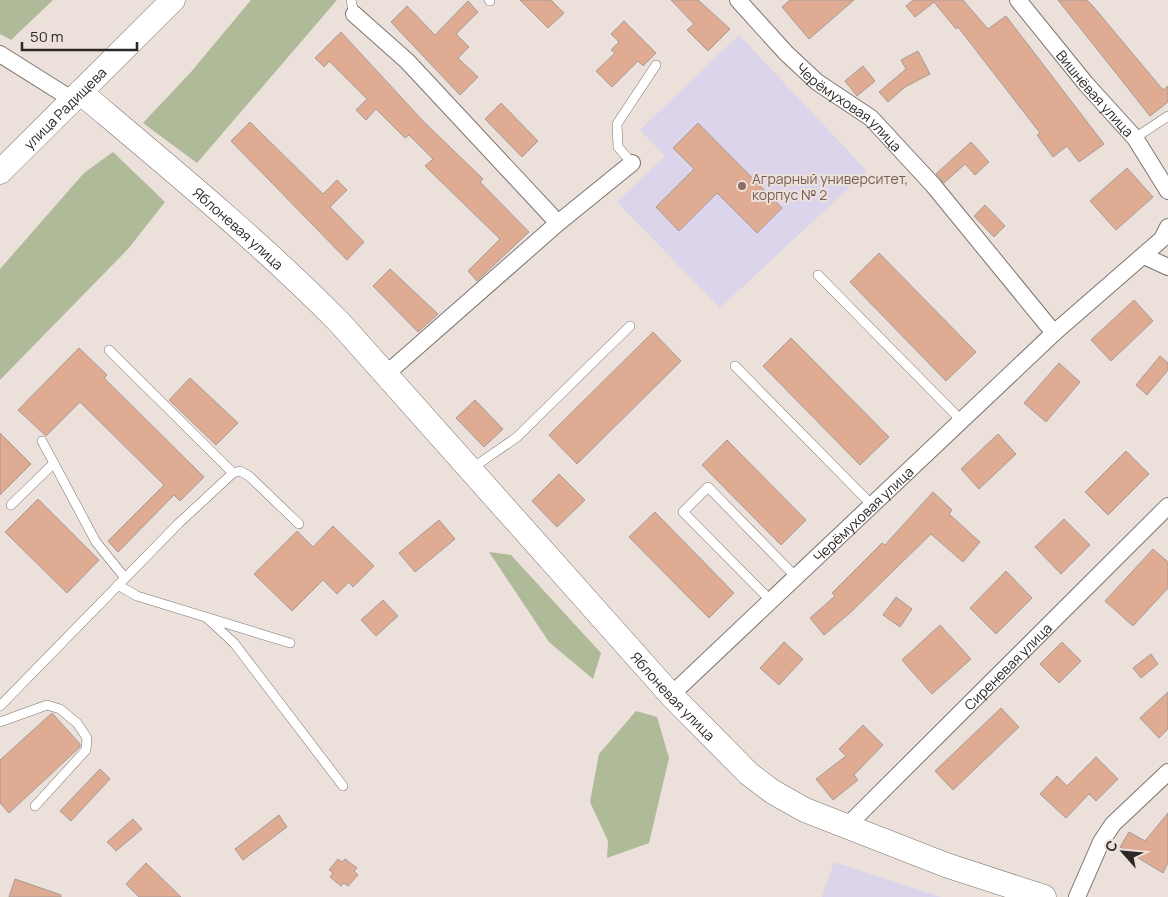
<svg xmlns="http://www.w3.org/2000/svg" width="1168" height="897" font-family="Manrope,sans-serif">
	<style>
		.education { fill: #dbd4ea }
		.green { fill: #afba98 }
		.building { fill: #dfab92; stroke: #a69c97 }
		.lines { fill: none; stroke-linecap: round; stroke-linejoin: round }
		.lane-casing { stroke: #7d746f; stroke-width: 10 }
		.street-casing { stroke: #7d746f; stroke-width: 18 }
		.secondary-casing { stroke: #7d746f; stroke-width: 25 }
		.lane { stroke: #fff; stroke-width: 9 }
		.street { stroke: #fff; stroke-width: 16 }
		.secondary { stroke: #fff; stroke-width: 24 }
		.education-dot { fill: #8d6e63; stroke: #ebe0da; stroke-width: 2 }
		.labels { text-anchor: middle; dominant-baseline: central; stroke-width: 4; stroke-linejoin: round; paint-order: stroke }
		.street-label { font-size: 14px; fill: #2d2826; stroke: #ebe0da }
		.education-label { font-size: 14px; fill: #785e54; stroke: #ebe0da; text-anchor: start }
	</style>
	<rect width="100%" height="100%" fill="#ebe0da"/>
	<g class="education">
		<path d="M 739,35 L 867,171 L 720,308 L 617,202 L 665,156 L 640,130 Z"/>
		<path d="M 834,862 L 941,897 L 822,897 Z"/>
	</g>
	<g class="green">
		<path d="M 0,0 L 53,0 L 11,40 L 0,34 Z"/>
		<path d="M 251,0 L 337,0 L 197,163 L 143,123 L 191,72 Z"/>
		<path d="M 113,152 L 165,202 L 128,249 L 0,380 L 0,269 L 84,173 Z"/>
		<path d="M 489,552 L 511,555 L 601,653 L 593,679 L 549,642 Z"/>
		<path d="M 636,711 L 657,717 L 669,758 L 649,843 L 607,858 L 608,841 L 590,802 L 599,754 Z"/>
	</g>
	<g class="building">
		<path d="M 520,0 L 551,0 L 564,13 L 548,28 Z"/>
		<path d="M 671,0 L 698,0 L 730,29 L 708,51 L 687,30 L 694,24 Z"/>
		<path d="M 790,0 L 854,0 L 809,39 L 782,7 Z"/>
		<path d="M 913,0 L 963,0 L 988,29 L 1006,16 L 1104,144 L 1079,162 L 1067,146 L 1053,157 L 1037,135 L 1040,133 L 958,27 L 956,29 L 934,2 L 915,17 L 906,6 Z"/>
		<path d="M 1058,0 L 1087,0 L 1092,5 L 1163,90 L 1168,86 L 1168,102 L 1150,116 Z"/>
		<path d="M 468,1 L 478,12 L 456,34 L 469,47 L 458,58 L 478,77 L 460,95 L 391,22 L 407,6 L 435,35 Z"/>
		<path d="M 624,21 L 656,53 L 643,66 L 638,61 L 612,87 L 596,71 L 615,53 L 611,50 L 619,42 L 611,34 Z"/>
		<path d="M 341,32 L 423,121 L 483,179 L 480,182 L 529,232 L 477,281 L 468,271 L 500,239 L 425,166 L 433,159 L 409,135 L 405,138 L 376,109 L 366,120 L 356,110 L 367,99 L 329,61 L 324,67 L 315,58 Z"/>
		<path d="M 918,51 L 930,74 L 905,87 L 888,102 L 879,92 L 906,69 L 901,60 Z"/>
		<path d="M 863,66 L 875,81 L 857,96 L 845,81 Z"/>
		<path d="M 501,103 L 538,141 L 522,157 L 485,119 Z"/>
		<path d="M 250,122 L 323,194 L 337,180 L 347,190 L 330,207 L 364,242 L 347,260 L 231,141 Z"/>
		<path d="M 698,123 L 782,208 L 757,233 L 717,193 L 679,231 L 656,207 L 694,169 L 673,148 Z"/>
		<path d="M 971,142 L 989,162 L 975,175 L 965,164 L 944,183 L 936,174 Z"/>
		<path d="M 1127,168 L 1153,197 L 1116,230 L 1090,201 Z"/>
		<path d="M 985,205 L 1005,226 L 994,237 L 974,216 Z"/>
		<path d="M 879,253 L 976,352 L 946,381 L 850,282 Z"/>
		<path d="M 390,269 L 438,314 L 418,332 L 373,286 Z"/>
		<path d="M 1134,300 L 1153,321 L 1111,361 L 1091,340 Z"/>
		<path d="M 653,332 L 681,361 L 577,464 L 549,435 Z"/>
		<path d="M 791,338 L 889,437 L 860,465 L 763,366 Z"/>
		<path d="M 79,348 L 107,375 L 104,378 L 204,477 L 180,501 L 174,495 L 118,552 L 108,541 L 164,485 L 80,402 L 46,436 L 18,410 Z"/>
		<path d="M 1160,356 L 1168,363 L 1168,370 L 1147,395 L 1136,385 Z"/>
		<path d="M 1059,363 L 1080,382 L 1046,422 L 1024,403 Z"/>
		<path d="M 190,378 L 238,423 L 216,445 L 169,400 Z"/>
		<path d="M 475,400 L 503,429 L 484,447 L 456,418 Z"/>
		<path d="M 0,433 L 31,464 L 0,495 Z"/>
		<path d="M 998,434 L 1016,454 L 979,489 L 961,469 Z"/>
		<path d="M 727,440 L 806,520 L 781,545 L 702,465 Z"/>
		<path d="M 1126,451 L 1149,474 L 1108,515 L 1085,492 Z"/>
		<path d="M 559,474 L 585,500 L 557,527 L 532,501 Z"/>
		<path d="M 933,492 L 952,510 L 949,514 L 980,542 L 963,562 L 931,534 L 851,612 L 824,635 L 810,618 L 835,596 L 832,593 L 882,543 L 885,545 Z"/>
		<path d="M 38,499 L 99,560 L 67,593 L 5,532 Z"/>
		<path d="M 655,512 L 734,593 L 709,618 L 629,537 Z"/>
		<path d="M 1064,519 L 1090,545 L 1061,574 L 1035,547 Z"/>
		<path d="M 439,520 L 455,539 L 415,572 L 399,553 Z"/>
		<path d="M 333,526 L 374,566 L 353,587 L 349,582 L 337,594 L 323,580 L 292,611 L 254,574 L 297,531 L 313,547 Z"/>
		<path d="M 1153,549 L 1168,562 L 1168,588 L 1133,626 L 1105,601 Z"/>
		<path d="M 1006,571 L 1032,598 L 996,634 L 970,608 Z"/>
		<path d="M 896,597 L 912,609 L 900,627 L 883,615 Z"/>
		<path d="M 383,600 L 398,616 L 376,636 L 361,620 Z"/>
		<path d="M 940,625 L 971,659 L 932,694 L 902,660 Z"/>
		<path d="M 784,642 L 803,659 L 779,685 L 760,668 Z"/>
		<path d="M 1062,642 L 1081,661 L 1059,683 L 1040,664 Z"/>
		<path d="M 1151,654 L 1158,664 L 1141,678 L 1133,668 Z"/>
		<path d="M 1168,692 L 1168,729 L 1159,738 L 1140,718 Z"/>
		<path d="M 1001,708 L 1019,727 L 953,790 L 935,771 Z"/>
		<path d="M 52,713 L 80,744 L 80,747 L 9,813 L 0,803 L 0,760 Z"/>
		<path d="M 863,725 L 883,745 L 854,775 L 858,780 L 833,800 L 816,779 L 846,756 L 839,749 Z"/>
		<path d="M 1096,757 L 1118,779 L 1096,801 L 1089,794 L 1066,818 L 1040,794 L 1057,776 L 1067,786 Z"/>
		<path d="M 100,769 L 110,779 L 71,821 L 60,811 Z"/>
		<path d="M 1168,813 L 1168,863 L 1163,873 L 1120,847 L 1129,832 L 1145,841 Z"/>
		<path d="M 279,815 L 287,827 L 243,860 L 235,849 Z"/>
		<path d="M 133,819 L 142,829 L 116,851 L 107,842 Z"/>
		<path d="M 338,859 L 342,862 L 345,859 L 357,868 L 354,871 L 358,875 L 348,886 L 344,883 L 341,886 L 330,877 L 333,873 L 329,870 Z"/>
		<path d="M 146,863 L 181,897 L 139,897 L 126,884 Z"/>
		<path d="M 15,879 L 61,895 L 61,897 L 9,897 Z"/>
	</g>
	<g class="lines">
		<defs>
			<g id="lane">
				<path d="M 351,0 L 354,14"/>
				<path d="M 489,0 L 490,1"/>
				<path d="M 1135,138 L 1168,116"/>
				<path d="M 632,163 L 618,147 L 617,124 L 656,65"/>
				<path d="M 818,275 L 961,420"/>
				<path d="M 109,350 L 233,473"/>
				<path d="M 735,366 L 872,505"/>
				<path d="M 42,441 L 96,542 L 125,578"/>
				<path d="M 471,469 L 517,437 L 630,326"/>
				<path d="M 11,505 L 54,463"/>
				<path d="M 118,585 L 137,596 L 290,643"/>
				<path d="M 771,601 L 683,512 L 708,487 L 796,577"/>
				<path d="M 207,618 L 234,643 L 343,786"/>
				<path d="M 0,706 L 179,523 L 233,473 L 240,471 L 249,476 L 299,524"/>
				<path d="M 0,722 L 47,705 L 60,709 L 77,723 L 87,738 L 86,750 L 35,806"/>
			</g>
			<g id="street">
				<path id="s1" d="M 738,0 L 786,53 L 817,82 L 871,118 L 933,185 L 1054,333"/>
				<path id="s2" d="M 1018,0 L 1086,84 L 1135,138 L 1168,191"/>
				<path d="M 354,14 L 407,61 L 558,223"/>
				<path d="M 0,54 L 73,100"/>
				<path d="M 1144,256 L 1168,267"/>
				<path d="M 385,375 L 558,223 L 632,163"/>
				<path id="s3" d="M 671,695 L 1054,333 L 1162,239 L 1168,227"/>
				<path id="s4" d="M 846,827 L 1168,506"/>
				<path d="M 1077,897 L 1101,842 L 1113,824 L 1168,772"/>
			</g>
			<g id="secondary">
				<path id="s5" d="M 80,92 C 169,167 258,240 340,323 L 671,695 L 749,774 L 773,792 L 805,810 L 946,865 L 1044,897"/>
				<path id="s6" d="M 0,172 L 173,0"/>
			</g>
		</defs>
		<use href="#lane" class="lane-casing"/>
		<use href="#street" class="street-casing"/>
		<use href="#secondary" class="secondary-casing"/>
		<use href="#lane" class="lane"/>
		<use href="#street" class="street"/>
		<use href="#secondary" class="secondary"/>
	</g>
	<circle class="education-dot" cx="742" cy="186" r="5"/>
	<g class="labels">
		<g class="street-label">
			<text stroke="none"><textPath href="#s2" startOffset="121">Вишнёвая улица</textPath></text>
			<text stroke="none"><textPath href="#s6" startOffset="91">улица Радищева</textPath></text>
			<text stroke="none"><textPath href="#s1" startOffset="155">Черёмуховая улица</textPath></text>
			<text stroke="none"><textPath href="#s5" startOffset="209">Яблоневая улица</textPath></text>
			<text stroke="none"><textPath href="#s3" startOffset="264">Черёмуховая улица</textPath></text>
			<text stroke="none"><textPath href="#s4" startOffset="228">Сиреневая улица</textPath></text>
			<text stroke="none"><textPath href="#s5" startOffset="848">Яблоневая улица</textPath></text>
		</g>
		<g class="education-label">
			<text x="752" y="178">Аграрный университет,<tspan x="752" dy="16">корпус № 2</tspan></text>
		</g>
	</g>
	<g transform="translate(1123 852) rotate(297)" stroke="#ebe0da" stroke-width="4" paint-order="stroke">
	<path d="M0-4L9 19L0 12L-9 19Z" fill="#2d2826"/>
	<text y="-8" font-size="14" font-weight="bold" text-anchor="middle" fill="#2d2826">С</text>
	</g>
	<path d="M22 42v8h115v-8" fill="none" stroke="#2d2826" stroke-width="2.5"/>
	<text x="30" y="42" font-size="15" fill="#2d2826" stroke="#ebe0da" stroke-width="4" paint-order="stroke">50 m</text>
</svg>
